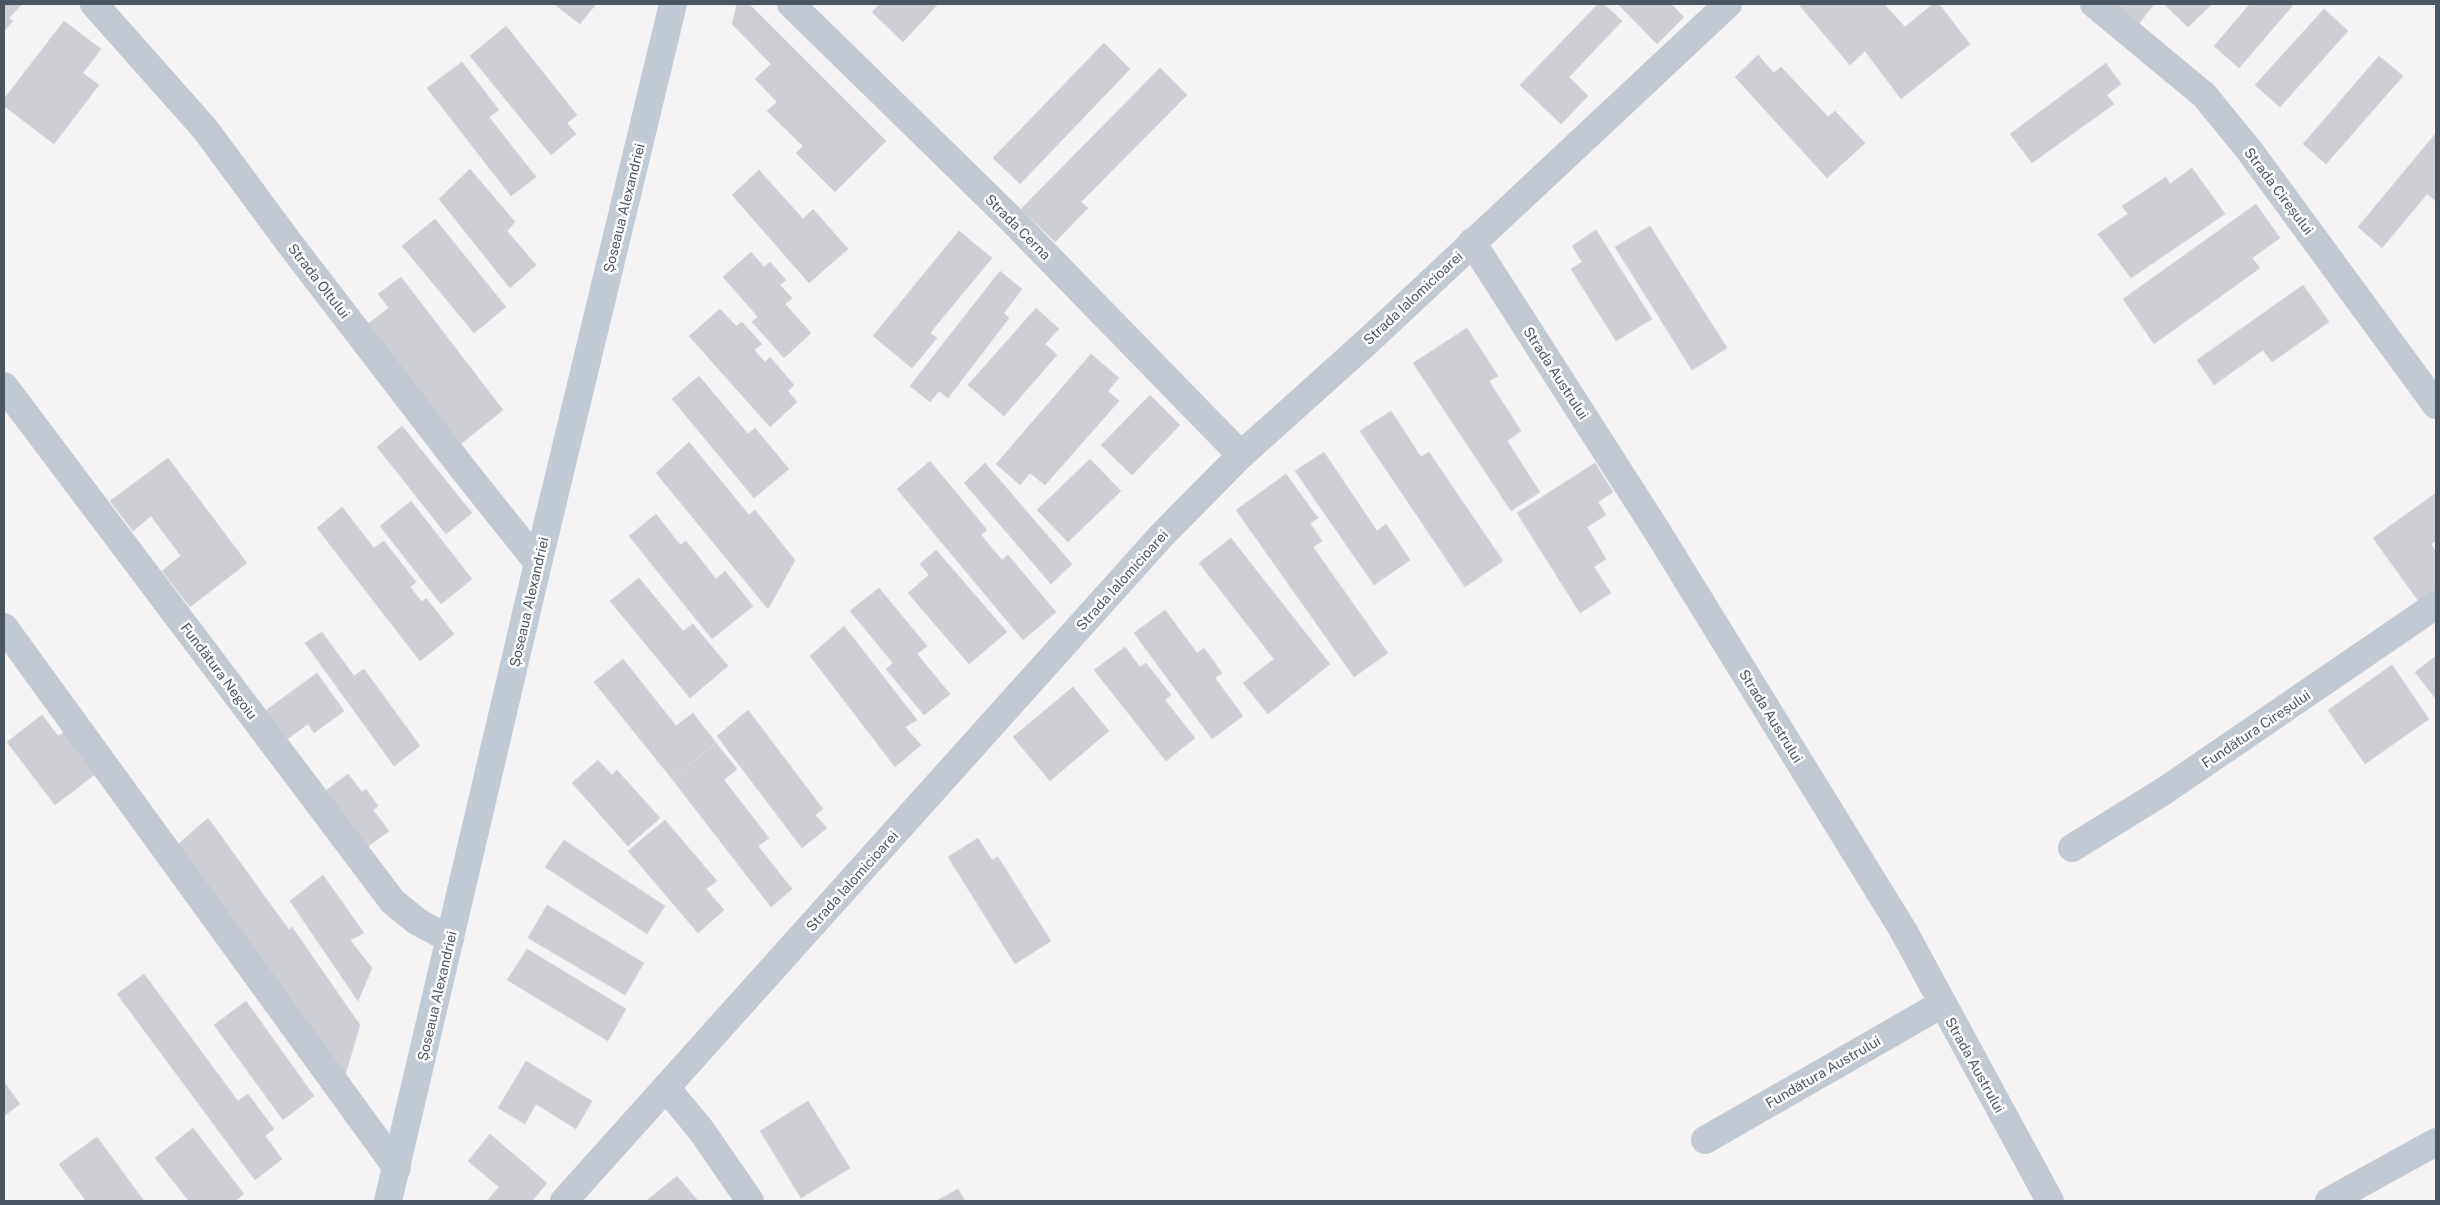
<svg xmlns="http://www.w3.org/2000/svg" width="2440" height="1205" font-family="'Public Sans',sans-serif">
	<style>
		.building { fill: #cdcfd5; stroke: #d7d9de }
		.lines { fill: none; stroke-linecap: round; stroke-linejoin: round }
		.street { stroke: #c1cad2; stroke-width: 28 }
		.secondary { stroke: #c1cbd6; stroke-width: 28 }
		.labels { text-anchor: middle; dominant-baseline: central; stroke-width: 5; stroke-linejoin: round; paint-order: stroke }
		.street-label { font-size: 14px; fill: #4a5661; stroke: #fff }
	</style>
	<rect width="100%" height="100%" fill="#f5f3f3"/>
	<g class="building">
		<path d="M 4,4 L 22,4 L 9,18 L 13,21 L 4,31 Z"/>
		<path d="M 554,4 L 596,4 L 580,24 Z"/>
		<path d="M 737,4 L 749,4 L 886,141 L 835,192 L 796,153 L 803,146 L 767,111 L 777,102 L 755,79 L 771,64 L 732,24 Z"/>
		<path d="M 880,4 L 938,4 L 903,42 L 872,12 Z"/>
		<path d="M 1598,4 L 1604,4 L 1622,21 L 1569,77 L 1588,96 L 1561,124 L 1520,85 Z"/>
		<path d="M 1618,4 L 1671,4 L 1684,17 L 1657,44 Z"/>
		<path d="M 1803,4 L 1884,4 L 1905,27 L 1933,4 L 1939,4 L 1970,44 L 1901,99 L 1865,51 L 1850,65 L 1800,6 Z"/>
		<path d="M 2111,4 L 2154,4 L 2138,25 Z"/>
		<path d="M 2164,4 L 2212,4 L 2188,27 Z"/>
		<path d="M 2250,4 L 2294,4 L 2239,68 L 2214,46 Z"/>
		<path d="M 2324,9 L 2348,31 L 2280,107 L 2255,85 Z"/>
		<path d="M 64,21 L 101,49 L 83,73 L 99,85 L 54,144 L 4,106 L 4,99 Z"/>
		<path d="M 506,26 L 577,115 L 567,123 L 576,134 L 551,155 L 470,56 Z"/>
		<path d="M 1104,43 L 1130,69 L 1020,184 L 993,158 Z"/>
		<path d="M 1758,55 L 1774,73 L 1781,67 L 1828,117 L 1835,111 L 1865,143 L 1827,178 L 1735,77 Z"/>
		<path d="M 2379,56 L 2403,76 L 2326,164 L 2303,144 Z"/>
		<path d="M 462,62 L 499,110 L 489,117 L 536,177 L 511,196 L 427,88 Z"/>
		<path d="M 2106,63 L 2121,84 L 2107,95 L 2114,104 L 2032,163 L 2010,134 Z"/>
		<path d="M 1160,68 L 1187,95 L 1081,202 L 1088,208 L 1055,242 L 1021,209 Z"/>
		<path d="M 2436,133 L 2436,201 L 2427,194 L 2382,248 L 2358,227 Z"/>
		<path d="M 2192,168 L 2225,214 L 2131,278 L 2098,234 L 2128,214 L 2122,206 L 2166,177 L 2170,184 Z"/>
		<path d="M 470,169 L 515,222 L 507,231 L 536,265 L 510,288 L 439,199 Z"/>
		<path d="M 759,170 L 803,219 L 813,209 L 848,249 L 809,283 L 732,195 Z"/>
		<path d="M 2256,204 L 2280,238 L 2252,258 L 2260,268 L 2154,344 L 2123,299 Z"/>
		<path d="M 435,219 L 506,307 L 474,333 L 402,246 Z"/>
		<path d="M 1650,226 L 1727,348 L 1692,370 L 1615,247 Z"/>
		<path d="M 1596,230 L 1652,319 L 1616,341 L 1571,269 L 1582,262 L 1572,246 Z"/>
		<path d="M 959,231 L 992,258 L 930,333 L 937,338 L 912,368 L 873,336 Z"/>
		<path d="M 751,252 L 764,267 L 770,262 L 786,280 L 780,285 L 792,298 L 785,304 L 811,333 L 784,358 L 752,322 L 758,317 L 723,277 Z"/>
		<path d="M 1000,271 L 1022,289 L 1004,313 L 1009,318 L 948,398 L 939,391 L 930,402 L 910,386 Z"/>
		<path d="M 401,277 L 503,410 L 458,446 L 365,326 L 389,308 L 378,294 Z"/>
		<path d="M 2303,285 L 2329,322 L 2272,362 L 2263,350 L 2214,385 L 2197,360 Z"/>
		<path d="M 1036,308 L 1059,329 L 1045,344 L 1057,355 L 1004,416 L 968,385 Z"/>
		<path d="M 720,309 L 736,326 L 742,322 L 762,344 L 754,350 L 765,362 L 770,357 L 794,385 L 788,391 L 797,402 L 770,427 L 689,336 Z"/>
		<path d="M 1467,328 L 1498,376 L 1489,381 L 1521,431 L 1507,441 L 1540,492 L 1511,511 L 1413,363 Z"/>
		<path d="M 1091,354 L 1119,378 L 1108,391 L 1119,401 L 1045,485 L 1030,473 L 1020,485 L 996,464 Z"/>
		<path d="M 699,376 L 748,434 L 755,428 L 789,469 L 754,498 L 672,399 Z"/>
		<path d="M 1150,395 L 1180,425 L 1132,475 L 1101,445 Z"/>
		<path d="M 1391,411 L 1421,457 L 1429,452 L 1503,561 L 1465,587 L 1360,431 Z"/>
		<path d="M 402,426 L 472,513 L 446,534 L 377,447 Z"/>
		<path d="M 689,442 L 749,515 L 755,510 L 795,560 L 768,609 L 656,473 Z"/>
		<path d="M 1324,452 L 1377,531 L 1386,524 L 1410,560 L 1374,585 L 1295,471 Z"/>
		<path d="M 168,458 L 247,563 L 190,607 L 162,571 L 181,556 L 151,516 L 133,531 L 110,501 Z"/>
		<path d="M 1090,459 L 1121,491 L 1068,542 L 1037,510 Z"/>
		<path d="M 930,461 L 987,530 L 981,535 L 1002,560 L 1008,555 L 1056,612 L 1023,640 L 897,489 Z"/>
		<path d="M 985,463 L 1072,564 L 1051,584 L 964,483 Z"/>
		<path d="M 1595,463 L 1613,492 L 1598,502 L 1606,515 L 1587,527 L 1606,559 L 1594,567 L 1611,593 L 1580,613 L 1517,513 Z"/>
		<path d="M 1286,474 L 1318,518 L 1310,523 L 1322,541 L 1313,547 L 1388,653 L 1354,677 L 1236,510 Z"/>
		<path d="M 2436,493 L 2436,540 L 2431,544 L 2436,552 L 2436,596 L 2422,606 L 2373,538 Z"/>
		<path d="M 411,501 L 472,579 L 441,604 L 380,526 Z"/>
		<path d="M 342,507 L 374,548 L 384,541 L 416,582 L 410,587 L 422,602 L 426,598 L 454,634 L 420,661 L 317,528 Z"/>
		<path d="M 656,514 L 680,545 L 686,541 L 716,579 L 725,571 L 753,606 L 712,639 L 629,536 Z"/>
		<path d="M 1231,538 L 1330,664 L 1268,714 L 1243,683 L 1274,659 L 1199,563 Z"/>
		<path d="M 936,550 L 1007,632 L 969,664 L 908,593 L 929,575 L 920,564 Z"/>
		<path d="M 639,578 L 683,631 L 693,624 L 728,666 L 690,698 L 610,601 Z"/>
		<path d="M 879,588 L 927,646 L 917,654 L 950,694 L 924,715 L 886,669 L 893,663 L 850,611 Z"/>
		<path d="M 1165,610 L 1197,653 L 1204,648 L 1222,673 L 1215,678 L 1243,716 L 1212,739 L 1134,633 Z"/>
		<path d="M 844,626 L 917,720 L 905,727 L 921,745 L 895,767 L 810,656 Z"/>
		<path d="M 322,632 L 354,676 L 364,669 L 420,746 L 394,766 L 305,643 Z"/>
		<path d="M 1125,647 L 1140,667 L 1146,663 L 1171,695 L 1165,700 L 1195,738 L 1166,761 L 1094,670 Z"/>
		<path d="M 2436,656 L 2436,697 L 2435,698 L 2415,672 Z"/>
		<path d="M 623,659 L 676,726 L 693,713 L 716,743 L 672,779 L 594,682 Z"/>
		<path d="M 2392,665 L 2429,719 L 2365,764 L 2328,710 Z"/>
		<path d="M 317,673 L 344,711 L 314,733 L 308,724 L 286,740 L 265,711 Z"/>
		<path d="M 1073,687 L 1109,731 L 1050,781 L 1013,737 Z"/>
		<path d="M 748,710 L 823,809 L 815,815 L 827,828 L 802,848 L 717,736 Z"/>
		<path d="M 42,715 L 58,736 L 67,730 L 98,772 L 55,805 L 7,742 Z"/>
		<path d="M 716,743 L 737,769 L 724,780 L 769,838 L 758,846 L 792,889 L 771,907 L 672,779 Z"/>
		<path d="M 598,760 L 612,775 L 617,770 L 660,818 L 628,846 L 572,783 Z"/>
		<path d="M 348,774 L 362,792 L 366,789 L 378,806 L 373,810 L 389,831 L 366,848 L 324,792 Z"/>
		<path d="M 208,818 L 289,930 L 292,927 L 360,1025 L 344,1079 L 176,846 Z"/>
		<path d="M 665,820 L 717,881 L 706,889 L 724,910 L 698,933 L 628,851 Z"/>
		<path d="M 978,838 L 992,860 L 998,857 L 1051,941 L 1015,964 L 948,857 Z"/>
		<path d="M 564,840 L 665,906 L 647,934 L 545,867 Z"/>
		<path d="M 323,875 L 364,933 L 350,940 L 372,968 L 358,1001 L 290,901 Z"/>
		<path d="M 547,905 L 644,963 L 625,995 L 528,938 Z"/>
		<path d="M 527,949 L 626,1009 L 608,1041 L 507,980 Z"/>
		<path d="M 144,974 L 238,1101 L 248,1094 L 274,1129 L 265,1136 L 282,1159 L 255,1180 L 117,994 Z"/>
		<path d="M 246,1001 L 314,1096 L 283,1120 L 214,1025 Z"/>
		<path d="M 526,1061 L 592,1101 L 576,1129 L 536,1104 L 525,1124 L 498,1108 Z"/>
		<path d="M 4,1082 L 20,1104 L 4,1116 Z"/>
		<path d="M 808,1101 L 850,1168 L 801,1198 L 760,1131 Z"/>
		<path d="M 193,1128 L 244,1194 L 235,1201 L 189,1201 L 155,1158 Z"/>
		<path d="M 490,1134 L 547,1183 L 532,1201 L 487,1201 L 499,1187 L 468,1161 Z"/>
		<path d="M 97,1137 L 144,1201 L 86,1201 L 59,1164 Z"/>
		<path d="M 677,1176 L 698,1201 L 646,1201 Z"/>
		<path d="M 958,1189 L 965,1201 L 936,1201 Z"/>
	</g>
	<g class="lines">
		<g class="street">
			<path d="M 94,4 L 205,129 L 290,244 L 463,469 L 538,563"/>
			<path d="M 791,4 L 1009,217 L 1241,455"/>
			<path d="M 2094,4 L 2204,95 L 2249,150 L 2436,405"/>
			<path d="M 1472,242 L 1657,531 L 1903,930 L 2050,1201"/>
			<path d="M 4,386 L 393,902 L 418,922 L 450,939"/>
			<path d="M 4,627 L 397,1168"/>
			<path d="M 2072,848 L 2164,791 L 2436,605"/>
			<path d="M 667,1089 L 701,1130 L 750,1201"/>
			<path d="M 1705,1140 L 1942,1004"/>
			<path d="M 564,1201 L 1162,535 L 1241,455 L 1368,341 L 1728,4"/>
			<path d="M 2329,1201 L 2436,1142"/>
		</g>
		<path class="secondary" d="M 388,1201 L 538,563 L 673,4"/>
	</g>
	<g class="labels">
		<g class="street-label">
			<text transform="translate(2279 191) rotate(53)">Strada Cireșului</text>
			<text transform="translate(624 208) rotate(-76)">Șoseaua Alexandriei</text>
			<text transform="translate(1018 227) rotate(45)">Strada Cerna</text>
			<text transform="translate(319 281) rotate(52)">Strada Oltului</text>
			<text transform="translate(1413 298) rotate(-43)">Strada Ialomicioarei</text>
			<text transform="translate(1556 373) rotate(57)">Strada Austrului</text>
			<text transform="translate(1122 580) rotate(-48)">Strada Ialomicioarei</text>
			<text transform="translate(529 602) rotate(-77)">Șoseaua Alexandriei</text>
			<text transform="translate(219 671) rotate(53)">Fundătura Negoiu</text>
			<text transform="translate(1771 716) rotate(58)">Strada Austrului</text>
			<text transform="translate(2256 729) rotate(-34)">Fundătura Cireșului</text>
			<text transform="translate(852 881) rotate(-48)">Strada Ialomicioarei</text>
			<text transform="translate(437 996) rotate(-77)">Șoseaua Alexandriei</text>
			<text transform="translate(1975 1065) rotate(61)">Strada Austrului</text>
			<text transform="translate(1823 1072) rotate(-30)">Fundătura Austrului</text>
		</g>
	</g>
	<rect width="2440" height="1205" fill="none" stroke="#4a5661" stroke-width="10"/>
</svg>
